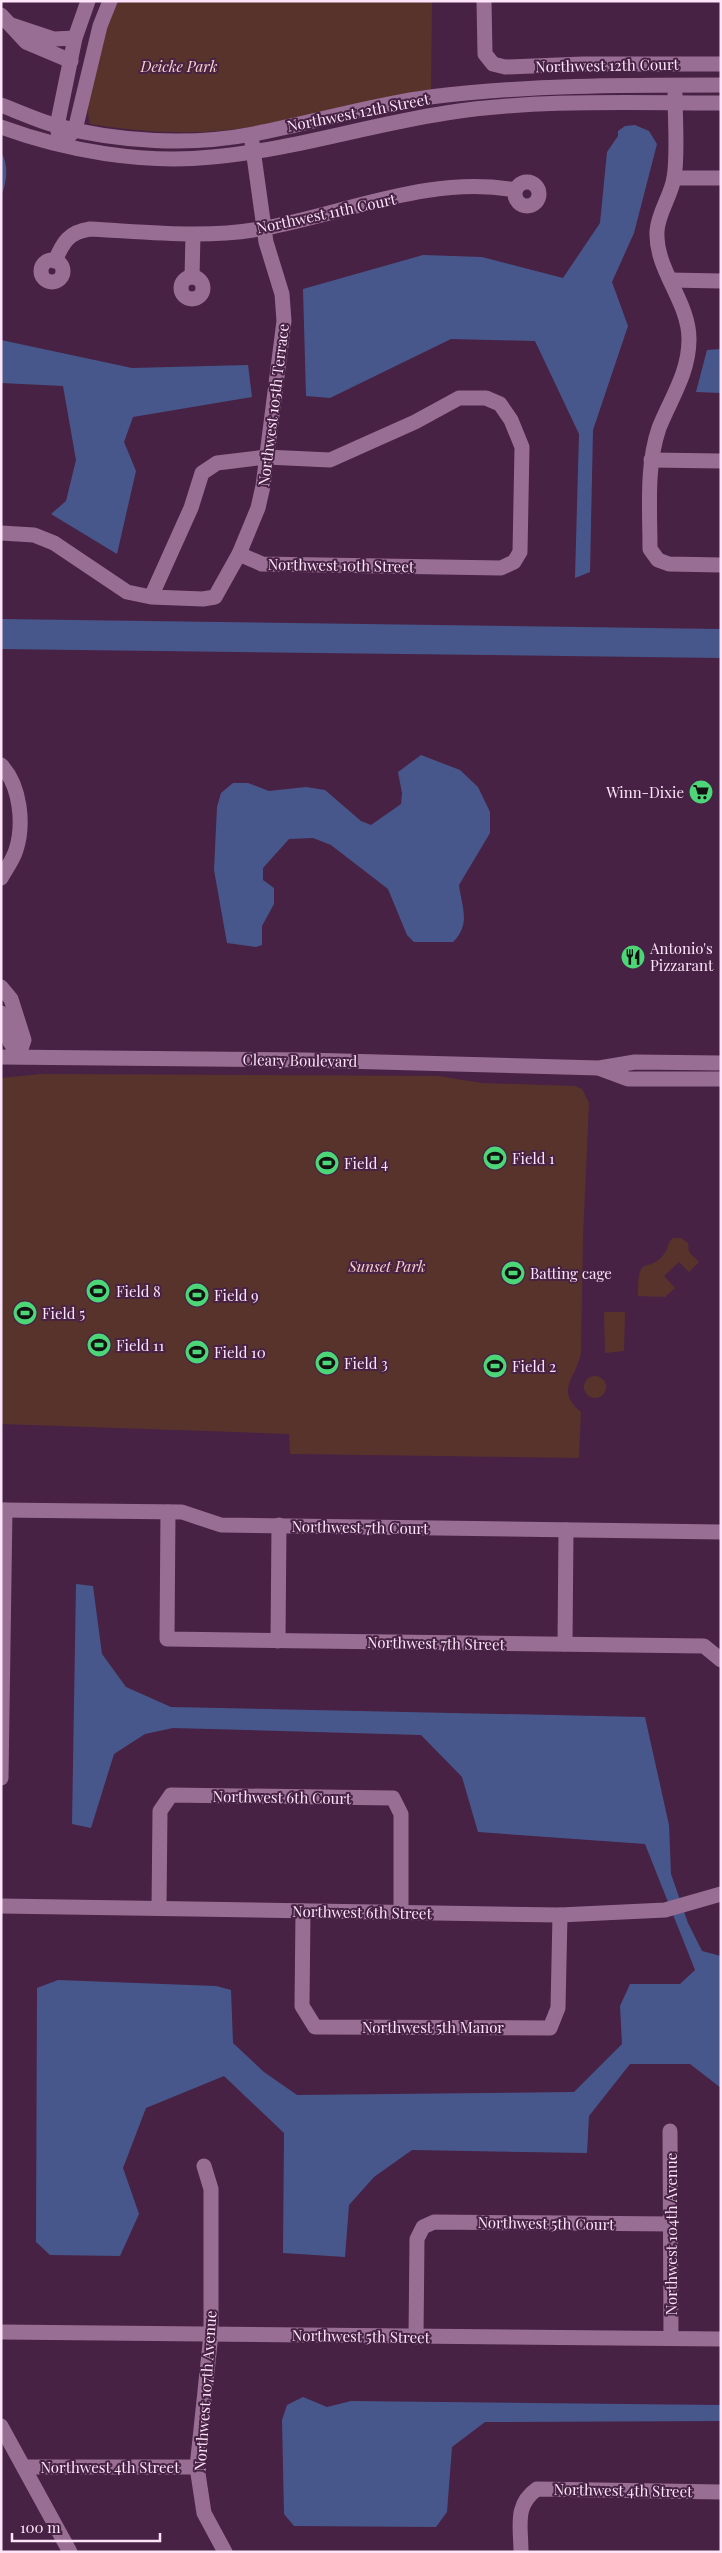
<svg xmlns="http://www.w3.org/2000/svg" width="722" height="2553" font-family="'Playfair Display',serif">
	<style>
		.green { fill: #58332c }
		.water { fill: #48578b }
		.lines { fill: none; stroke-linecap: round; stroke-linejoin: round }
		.minor { stroke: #996e94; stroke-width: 15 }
		.labels { text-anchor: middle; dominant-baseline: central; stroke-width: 4; stroke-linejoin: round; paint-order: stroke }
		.street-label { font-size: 15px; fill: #fde4f9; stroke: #472244 }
		.park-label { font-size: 15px; font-style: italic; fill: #f9d1c9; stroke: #472244 }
		.poi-label { font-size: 15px; fill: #fde4f9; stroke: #472244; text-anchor: start }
	</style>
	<rect width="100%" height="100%" fill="#472244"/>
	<g class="green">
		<path d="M 115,1 L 432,1 L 431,89 C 372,99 315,116 257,126 C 201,136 145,133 90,124 C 81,93 106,34 115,1 Z"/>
		<path d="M 41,1074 L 438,1076 L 482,1083 L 575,1086 L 582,1089 L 589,1103 L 583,1237 L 581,1353 C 577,1377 554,1390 581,1412 L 579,1458 L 290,1454 L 289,1434 L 1,1424 L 1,1078 Z"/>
		<path d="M 673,1238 L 681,1238 L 688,1243 L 689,1252 L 699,1262 L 689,1272 L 679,1262 L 664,1276 L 675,1288 L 665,1297 L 638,1296 C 637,1249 650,1277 666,1251 C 669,1246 667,1243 673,1238 Z"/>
		<path d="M 604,1312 L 625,1312 L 624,1351 L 605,1353 Z"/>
		<circle cx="595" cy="1387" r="11"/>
	</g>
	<g class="water">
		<path d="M 635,125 L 649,131 L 657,144 L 634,233 L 612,282 L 628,326 L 593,430 L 590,572 L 575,578 L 579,434 L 535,341 L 451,339 L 330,398 L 306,396 L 303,289 L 423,255 L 482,257 L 563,278 L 600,223 L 607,152 L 618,136 L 618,131 L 625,126 Z"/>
		<path d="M 1,151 C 9,167 7,180 1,197 Z"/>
		<path d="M 1,340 L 132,368 L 248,365 L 252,397 L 133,417 L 124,442 L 136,471 L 117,554 L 51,514 L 66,501 L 76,460 L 63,386 L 1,383 Z"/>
		<path d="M 721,349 L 721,393 L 696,392 L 707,350 Z"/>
		<path d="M 1,619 L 721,629 L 721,658 L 1,649 Z"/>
		<path d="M 421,755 L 460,770 L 478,787 L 490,812 L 490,833 L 459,885 C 462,908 471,924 453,942 L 414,942 L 407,935 L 388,889 L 331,845 L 313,838 L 289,839 L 263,868 L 263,880 L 274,888 L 274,904 L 262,926 L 262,945 L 256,947 L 227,943 L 214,870 L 217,807 L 221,793 L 233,783 L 248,783 L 269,791 L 306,787 L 325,790 L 361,821 L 371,825 L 401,804 L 402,793 L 398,772 Z"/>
		<path d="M 76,1584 L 93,1586 L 102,1654 L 126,1687 L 171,1707 L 645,1717 L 669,1825 L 671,1874 L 688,1923 L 702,1951 L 721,1956 L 721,2088 L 690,2064 L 630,2064 L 589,2116 L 587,2153 L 412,2150 L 374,2177 L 349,2205 L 345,2257 L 283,2253 L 284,2133 L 224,2076 L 146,2108 L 123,2168 L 139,2214 L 120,2256 L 50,2255 L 36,2242 L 37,1988 L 58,1980 L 216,1986 L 231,1990 L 233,2043 L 264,2072 L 297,2095 L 574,2092 L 622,2044 L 620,2006 L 630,1984 L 680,1984 L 695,1970 L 645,1844 L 478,1832 L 462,1777 L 421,1735 L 173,1728 L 145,1734 L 114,1754 L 91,1828 L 72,1824 Z"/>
		<path d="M 303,2397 L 327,2407 L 351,2401 L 721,2405 L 721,2421 L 485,2422 L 452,2447 L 447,2512 L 436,2527 L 294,2526 L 284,2514 L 282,2420 L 287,2405 Z"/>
	</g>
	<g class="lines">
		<g class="minor">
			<path d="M 484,1 L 485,54 L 493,64 L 505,67 L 583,64 L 721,64"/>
			<path d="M 1,15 L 26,42 L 71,61"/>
			<path d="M 12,25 L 54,39 L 75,38"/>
			<path d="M 675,94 C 675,117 678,156 674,178 C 671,196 658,213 657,231 C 655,270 689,301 689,339 C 689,373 671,398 659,428 C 646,466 650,509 650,549 L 658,560 L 669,564 L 721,565"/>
			<path d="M 1,105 C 20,112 38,121 58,126 C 118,142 191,146 253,134 C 312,123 370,105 430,97 C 527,85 623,85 721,85"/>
			<path d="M 1,127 C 66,151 143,164 212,157 C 291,150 368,125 446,113 C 535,99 631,103 721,103"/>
			<path d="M 59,136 L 57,126 L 75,38 L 88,1"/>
			<path d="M 68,137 L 75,130 L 100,26 L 110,1"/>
			<path d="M 674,178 L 721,178"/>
			<circle cx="527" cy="194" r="12"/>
			<circle cx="52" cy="271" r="11"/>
			<path d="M 55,261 C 63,242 69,232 90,229 C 148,232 207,239 265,228 C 347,213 430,175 515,190"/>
			<circle cx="192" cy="288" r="11"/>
			<path d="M 192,277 L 193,235"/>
			<path d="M 670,280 L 721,281"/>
			<path d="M 651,460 L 721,461"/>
			<path d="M 1,533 L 34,535 L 54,543 L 127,592 L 151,597 L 203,599 L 215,597 L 239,554 L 262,564 L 501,568 L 514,562 L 520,552 L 522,447 L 511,420 L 500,404 L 486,398 L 459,398 L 415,422 L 330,460 L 266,457 L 217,463 L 202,473 L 191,508 L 151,597"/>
			<path d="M 239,554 L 258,508 L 263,486 L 284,321 L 282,294 L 266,242 L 252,142"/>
			<path d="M 1,765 C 21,786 24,825 16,850 C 13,860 6,869 1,878"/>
			<path d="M 1,987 L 11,999 L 24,1040 L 19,1055"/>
			<path d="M 1,1013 L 10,1042 L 19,1055"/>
			<path d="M 1,1057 L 305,1060 L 599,1068 L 635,1062 L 721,1063"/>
			<path d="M 601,1069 L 628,1079 L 721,1079"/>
			<path d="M 1,1510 L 182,1512 L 221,1525 L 721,1532"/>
			<path d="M 168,1512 L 167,1639 L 704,1646 L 721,1660"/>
			<path d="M 278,1641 L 279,1525"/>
			<path d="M 565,1644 L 566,1530"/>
			<path d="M 1,1778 L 5,1510"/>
			<path d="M 1,1906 L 560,1915 L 665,1910 L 721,1894"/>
			<path d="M 159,1908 L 160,1811 L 171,1795 L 393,1798 L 401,1814 L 401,1912"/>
			<path d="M 303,1911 L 302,2006 L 315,2027 L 550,2028 L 558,2008 L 560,1915"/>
			<path d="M 670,2131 L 671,2338"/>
			<path d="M 204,2166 L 211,2189 L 211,2334 L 197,2467 L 204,2513 L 225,2552"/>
			<path d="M 1,2332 L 721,2339"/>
			<path d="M 416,2337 L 417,2239 L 423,2227 L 434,2222 L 671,2224"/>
			<path d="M 1,2426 L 70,2552"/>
			<path d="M 24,2467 L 197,2467"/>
			<path d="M 521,2552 C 521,2527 514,2505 537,2489 L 721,2492"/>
		</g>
	</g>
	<defs>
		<symbol id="supermarket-disc" viewBox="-11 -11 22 22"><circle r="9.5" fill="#4cd677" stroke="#472244"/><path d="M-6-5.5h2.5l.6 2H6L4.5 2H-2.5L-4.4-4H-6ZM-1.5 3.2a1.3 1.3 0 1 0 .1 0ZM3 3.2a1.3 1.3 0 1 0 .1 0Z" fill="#111"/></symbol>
		<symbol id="restaurant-disc" viewBox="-11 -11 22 22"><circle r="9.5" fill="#4cd677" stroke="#472244"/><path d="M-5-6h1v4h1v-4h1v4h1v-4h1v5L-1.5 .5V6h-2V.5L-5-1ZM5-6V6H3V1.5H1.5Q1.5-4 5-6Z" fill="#111"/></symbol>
		<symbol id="stadium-disc" viewBox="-11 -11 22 22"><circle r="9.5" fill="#4cd677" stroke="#472244"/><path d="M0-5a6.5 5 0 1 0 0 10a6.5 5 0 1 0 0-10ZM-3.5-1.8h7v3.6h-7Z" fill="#111"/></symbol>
	</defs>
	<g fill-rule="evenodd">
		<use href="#supermarket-disc" x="687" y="778" width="28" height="28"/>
		<use href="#restaurant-disc" x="619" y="943" width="28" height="28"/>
		<use href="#stadium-disc" x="481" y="1144" width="28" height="28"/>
		<use href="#stadium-disc" x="313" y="1149" width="28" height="28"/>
		<use href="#stadium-disc" x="499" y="1259" width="28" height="28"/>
		<use href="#stadium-disc" x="84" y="1277" width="28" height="28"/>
		<use href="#stadium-disc" x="183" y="1281" width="28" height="28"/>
		<use href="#stadium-disc" x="11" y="1299" width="28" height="28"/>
		<use href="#stadium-disc" x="85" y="1331" width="28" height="28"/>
		<use href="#stadium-disc" x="183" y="1338" width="28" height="28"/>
		<use href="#stadium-disc" x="313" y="1349" width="28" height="28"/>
		<use href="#stadium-disc" x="481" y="1352" width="28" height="28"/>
	</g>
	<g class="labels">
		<g class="street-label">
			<text transform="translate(607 65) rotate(-1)">Northwest 12th Court</text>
			<text transform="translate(358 112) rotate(-11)">Northwest 12th Street</text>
			<text transform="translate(326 213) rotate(-12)">Northwest 11th Court</text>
			<text transform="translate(273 405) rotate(-83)">Northwest 105th Terrace</text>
			<text transform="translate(341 565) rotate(1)">Northwest 10th Street</text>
			<text transform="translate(300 1060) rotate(1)">Cleary Boulevard</text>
			<text transform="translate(360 1527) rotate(1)">Northwest 7th Court</text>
			<text transform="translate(436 1643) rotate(1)">Northwest 7th Street</text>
			<text transform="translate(282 1797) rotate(1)">Northwest 6th Court</text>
			<text transform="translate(362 1912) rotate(1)">Northwest 6th Street</text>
			<text x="433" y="2027">Northwest 5th Manor</text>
			<text transform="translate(546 2223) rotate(1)">Northwest 5th Court</text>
			<text transform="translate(671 2234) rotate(-90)">Northwest 104th Avenue</text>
			<text transform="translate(361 2336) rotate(1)">Northwest 5th Street</text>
			<text transform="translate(205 2391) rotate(-86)">Northwest 107th Avenue</text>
			<text x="110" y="2467">Northwest 4th Street</text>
			<text transform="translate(623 2490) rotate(1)">Northwest 4th Street</text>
		</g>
		<g class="park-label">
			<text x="179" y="66">Deicke Park</text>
			<text x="387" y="1266">Sunset Park</text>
		</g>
		<g class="poi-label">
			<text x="684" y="792" text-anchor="end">Winn-Dixie</text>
			<text x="650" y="948">Antonio's<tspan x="650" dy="17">Pizzarant</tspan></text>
			<text x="512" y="1158">Field 1</text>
			<text x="344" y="1163">Field 4</text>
			<text x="530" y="1273">Batting cage</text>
			<text x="116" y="1291">Field 8</text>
			<text x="214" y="1295">Field 9</text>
			<text x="42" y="1313">Field 5</text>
			<text x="116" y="1345">Field 11</text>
			<text x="214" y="1352">Field 10</text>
			<text x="344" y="1363">Field 3</text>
			<text x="512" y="1366">Field 2</text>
		</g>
	</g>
	<rect width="722" height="2553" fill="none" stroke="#fde4f9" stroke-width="5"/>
	<path d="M12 2533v8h148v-8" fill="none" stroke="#fde4f9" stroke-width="2.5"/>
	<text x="20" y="2533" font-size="15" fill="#fde4f9" stroke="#472244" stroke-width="4" paint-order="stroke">100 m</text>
</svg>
